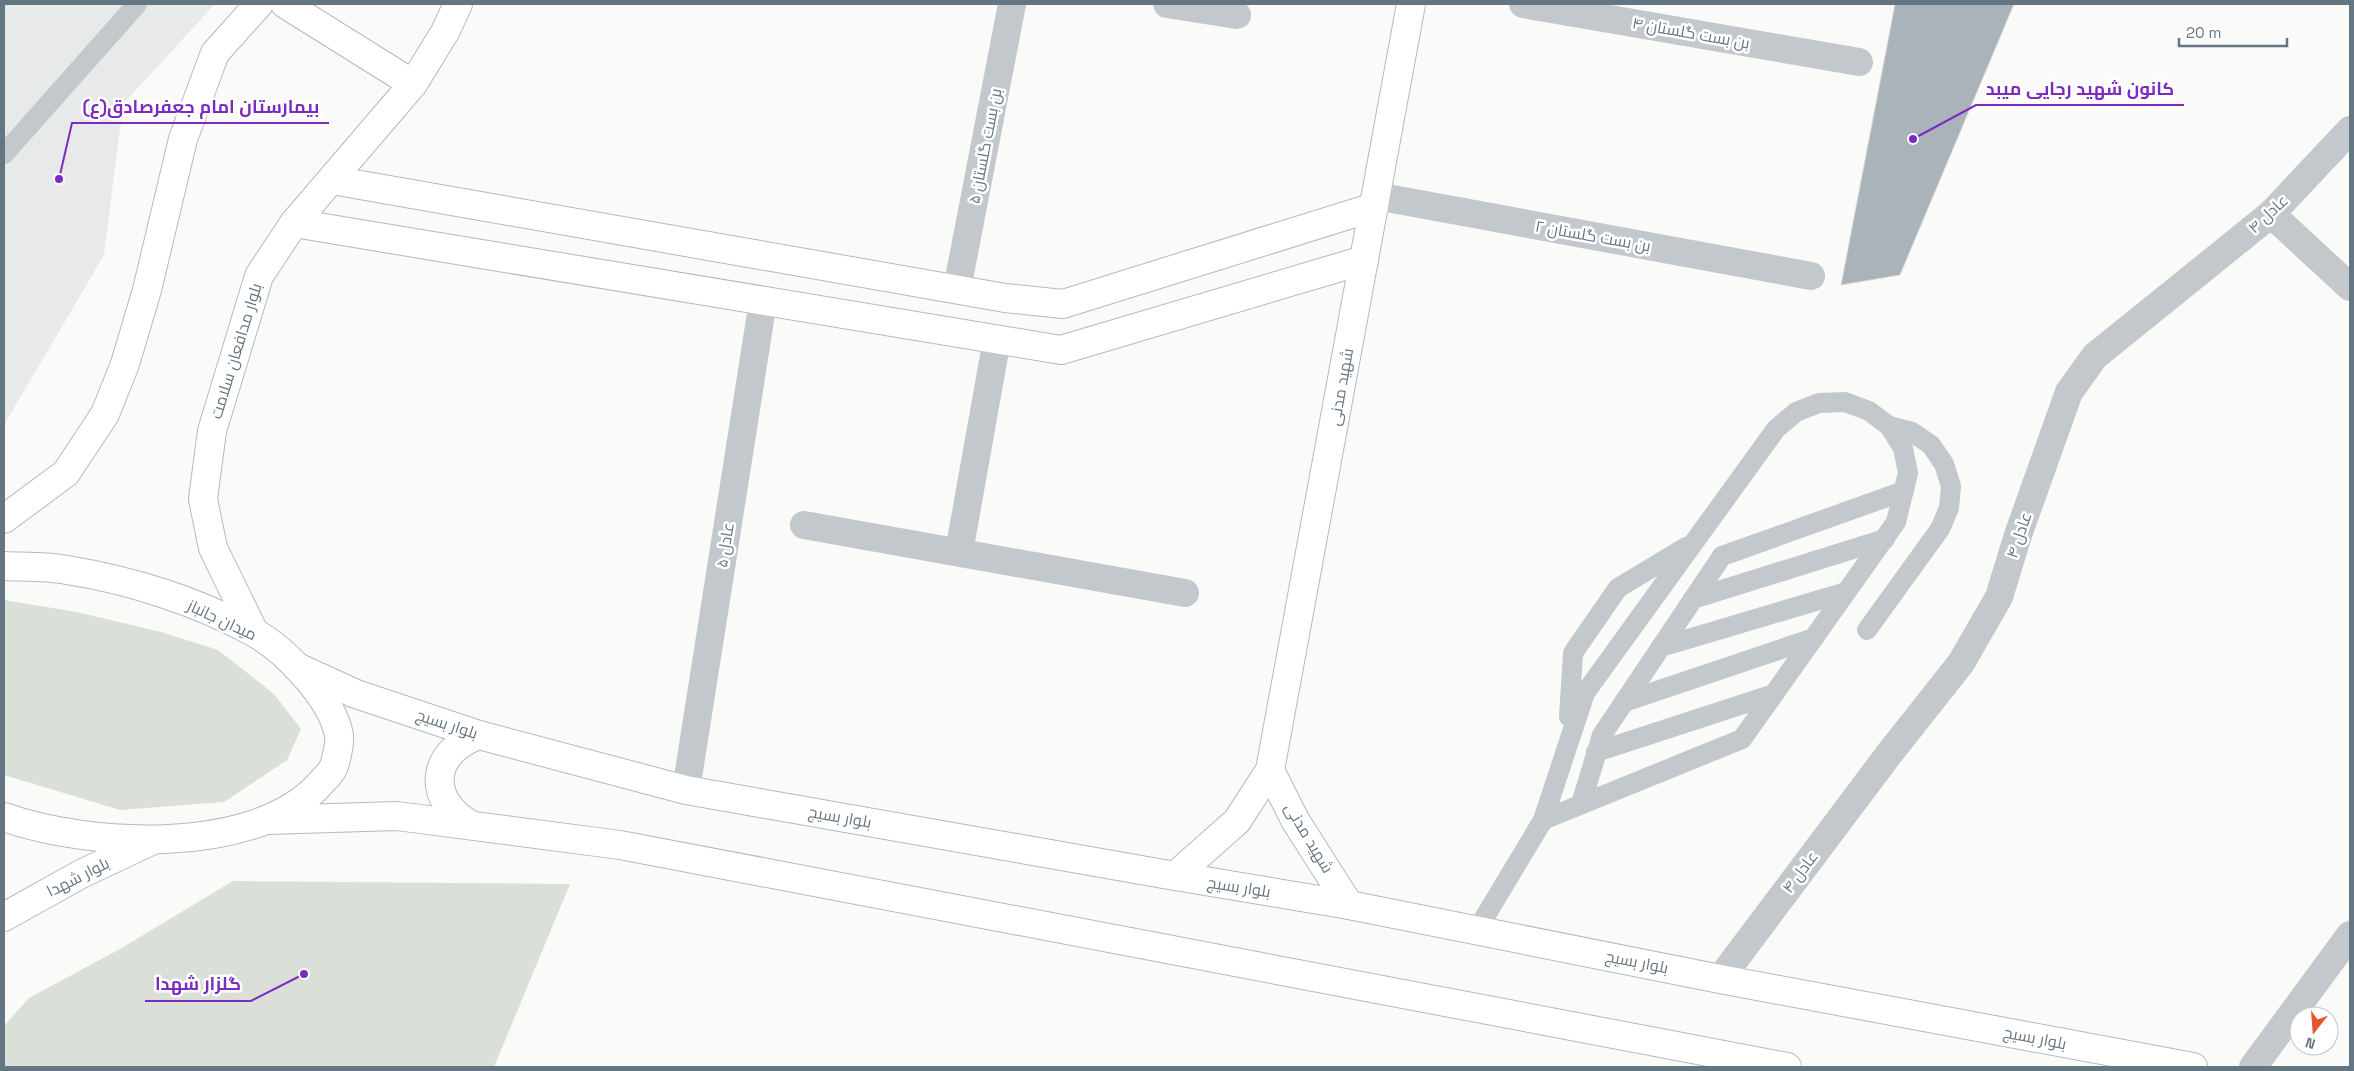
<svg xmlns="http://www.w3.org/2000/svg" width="2354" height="1071" font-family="'Space Grotesk',Cairo,sans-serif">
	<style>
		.built { fill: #e8e9e9 }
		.green { fill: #dadfd7 }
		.building { fill: #aab3b9; stroke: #dcdcda }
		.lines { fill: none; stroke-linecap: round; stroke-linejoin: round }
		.secondary-casing { stroke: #b3babf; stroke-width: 30 }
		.lane { stroke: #c3c8cc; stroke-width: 20 }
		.street { stroke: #c3c8cc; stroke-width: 28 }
		.secondary { stroke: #fff; stroke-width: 28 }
		.labels { text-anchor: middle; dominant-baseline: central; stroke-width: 5; stroke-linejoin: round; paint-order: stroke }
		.street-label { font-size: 16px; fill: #657683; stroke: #fff }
		.leader { fill: none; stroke: #7b2cbf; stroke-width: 2 }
		.callout-dot { fill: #7b2cbf; stroke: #fff; stroke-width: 2 }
		.callout-label { font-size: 18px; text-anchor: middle; font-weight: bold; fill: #7b2cbf; stroke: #fff; stroke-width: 5; stroke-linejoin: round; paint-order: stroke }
	</style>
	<rect width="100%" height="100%" fill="#fafaf8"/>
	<path class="built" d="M 4,4 L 215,4 L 123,104 L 104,255 L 4,425 Z"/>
	<g class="green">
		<path d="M 4,600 L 77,612 L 161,632 L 218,650 L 274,694 L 301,729 L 287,760 L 224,802 L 120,810 L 4,775 Z"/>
		<path d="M 233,881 L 570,884 L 494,1067 L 4,1067 L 4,1026 L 29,998 L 120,949 Z"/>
	</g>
	<path class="building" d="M 1895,4 L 2014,4 L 1900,275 L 1841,285 Z"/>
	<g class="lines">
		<defs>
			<g id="secondary">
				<path d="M 285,4 L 413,84"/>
				<path d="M 332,180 L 1005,298 L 1063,304 L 1374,207"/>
				<path d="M 294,223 L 1061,350 L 1364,260"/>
				<path d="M 4,519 L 66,473 L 105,414 L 125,364 L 147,290 L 183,139 L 215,53 L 259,4"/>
				<path d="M 4,566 C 24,567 46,566 67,570 C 130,580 197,601 253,632 C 285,649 332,698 339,735 C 340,743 336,763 332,770 C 329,775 323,780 319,785 C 254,856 88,847 4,817"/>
				<path d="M 254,632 L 213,548 L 203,499 L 212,431 L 259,276 L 294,223 L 413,84 L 445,32 L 458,4"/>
				<path d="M 297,667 L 356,694 L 479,735 L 686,790 L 1175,876 L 1349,905 L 1720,979 L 2193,1067"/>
				<path d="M 1270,770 L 1295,820 L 1349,905"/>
				<path d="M 267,820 L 397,816 L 620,845 L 1787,1067"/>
				<path d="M 471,825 C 426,800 430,752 479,735"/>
				<path d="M 1175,876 L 1237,821 L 1270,770 L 1411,4"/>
				<path d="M 4,917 L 81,874 L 151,841"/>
			</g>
		</defs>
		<use href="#secondary" class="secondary-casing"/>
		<g class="lane">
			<path d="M 4,154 L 137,4"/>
			<path d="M 1693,599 L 1885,539"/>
			<path d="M 1867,630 L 1940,529 L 1949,508 L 1951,486 L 1944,464 L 1931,445 L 1912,432 L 1889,426"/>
			<path d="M 1661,647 L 1846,592"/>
			<path d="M 1624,702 L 1814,638"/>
			<path d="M 1569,717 L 1573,653 L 1618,588 L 1686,547"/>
			<path d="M 1596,752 L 1774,694"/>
			<path d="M 1581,804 L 1602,735 L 1722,556 L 1904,491"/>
			<path d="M 1477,930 L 1543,820 L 1585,693 L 1776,429 L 1796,412 L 1819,403 L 1845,402 L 1869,411 L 1889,426 L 1903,448 L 1908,473 L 1896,522 L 1742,739 L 1543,820"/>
		</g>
		<g class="street">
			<path d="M 1167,4 L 1237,15"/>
			<path d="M 1523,4 L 1859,62"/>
			<path d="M 1376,196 L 1811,276"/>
			<path d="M 2271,214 L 2350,287"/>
			<path d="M 957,289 L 1012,4"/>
			<path d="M 804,525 L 1185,593"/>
			<path d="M 959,552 L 997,339"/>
			<path d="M 686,790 L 763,301"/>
			<path d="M 1720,979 L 1889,754 L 1961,663 L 1999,597 L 2018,535 L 2069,392 L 2095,356 L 2271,214 L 2350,130"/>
			<path d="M 2253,1067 L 2350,935"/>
		</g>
		<use href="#secondary" class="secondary"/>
	</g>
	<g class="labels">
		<g class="street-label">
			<text transform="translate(1691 33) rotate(10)">بن بست گلستان ۴</text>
			<text transform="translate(985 146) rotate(-79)">بن بست گلستان ۵</text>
			<text transform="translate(2268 214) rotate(-43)">عادل ۴</text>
			<text transform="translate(1593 236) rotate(10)">بن بست گلستان ۲</text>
			<text transform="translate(236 351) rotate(-73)">بلوار مدافعان سلامت</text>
			<text transform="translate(1341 387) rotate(-80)">شهید مدنی</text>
			<text transform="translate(2019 535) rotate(-71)">عادل ۴</text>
			<text transform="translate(725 545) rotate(-81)">عادل ۵</text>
			<text transform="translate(222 620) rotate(25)">میدان جانباز</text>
			<text transform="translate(447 724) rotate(18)">بلوار بسیج</text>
			<text transform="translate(840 817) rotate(10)">بلوار بسیج</text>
			<text transform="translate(1309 838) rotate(59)">شهید مدنی</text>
			<text transform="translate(1800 872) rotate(-53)">عادل ۴</text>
			<text transform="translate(78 877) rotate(-27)">بلوار شهدا</text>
			<text transform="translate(1239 887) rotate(9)">بلوار بسیج</text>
			<text transform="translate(1637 962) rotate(11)">بلوار بسیج</text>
			<text transform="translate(2035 1038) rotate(11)">بلوار بسیج</text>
		</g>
	</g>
	<path class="leader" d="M1913 139L1976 105H2184M59 179L72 123H329M304 974L251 1001H145"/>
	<g class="callout-dot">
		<circle cx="1913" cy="139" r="5"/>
		<circle cx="59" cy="179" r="5"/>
		<circle cx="304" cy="974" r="5"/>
	</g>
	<g class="callout-label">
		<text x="2080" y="95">کانون شهید رجایی میبد</text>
		<text x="201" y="113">بیمارستان امام جعفرصادق(ع)</text>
		<text x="198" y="990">گلزار شهدا</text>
	</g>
	<rect width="2354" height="1071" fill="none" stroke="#657683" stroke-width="10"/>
	<g transform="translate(2314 1031) rotate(197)"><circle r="24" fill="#ffffff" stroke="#c1c8cd"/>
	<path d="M0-4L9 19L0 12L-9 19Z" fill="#e4572e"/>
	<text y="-8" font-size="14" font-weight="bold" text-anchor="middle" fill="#657683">N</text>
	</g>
	<path d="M2179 38v8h108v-8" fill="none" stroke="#657683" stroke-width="2.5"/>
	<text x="2186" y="38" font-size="15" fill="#657683" stroke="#ffffff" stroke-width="4" paint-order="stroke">20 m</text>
</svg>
